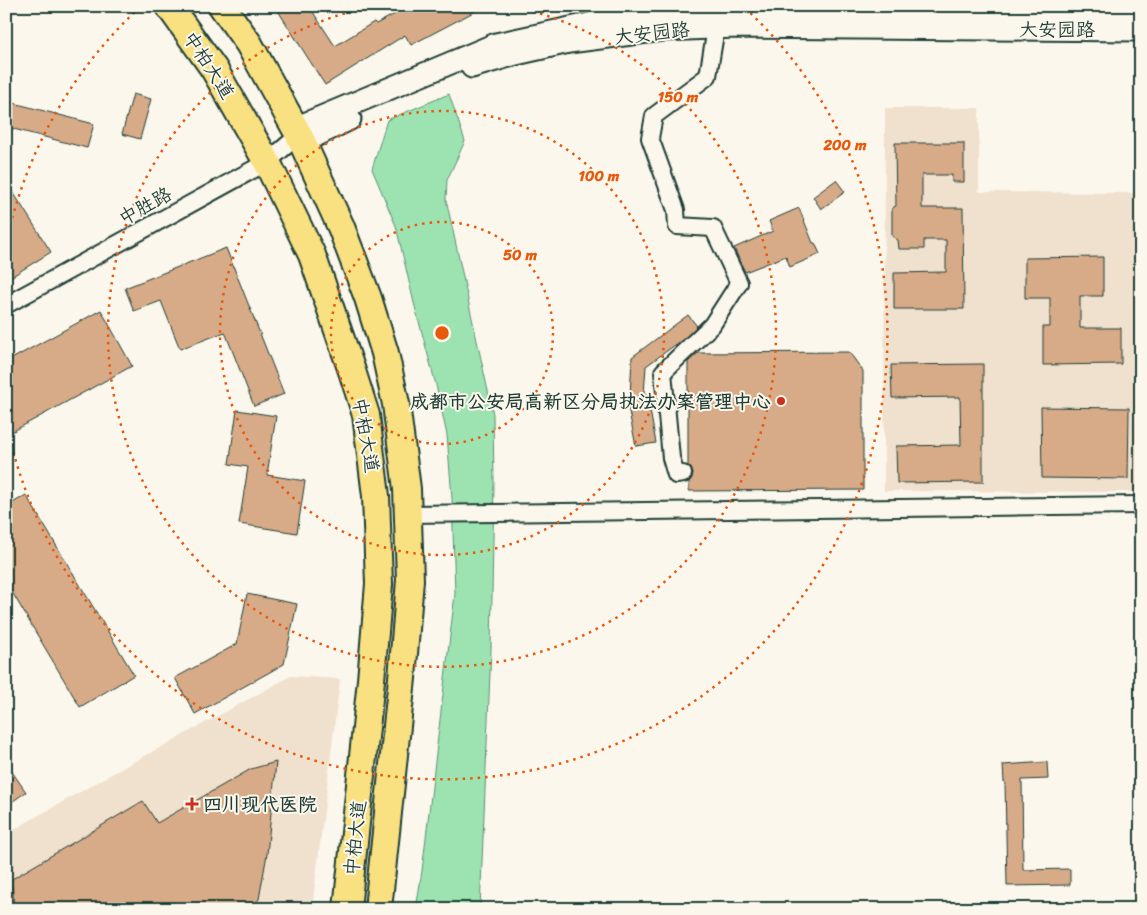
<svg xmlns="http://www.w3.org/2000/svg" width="1147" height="915" font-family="Sriracha,'LXGW WenKai TC',sans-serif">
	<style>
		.built { fill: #f0e0ce }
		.green { fill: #9de3b1; stroke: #5e9072 }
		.building { fill: #d7ab88; stroke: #1f3d34 }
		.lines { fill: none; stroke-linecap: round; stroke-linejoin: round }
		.minor-casing { stroke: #1f3d34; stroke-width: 20 }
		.tertiary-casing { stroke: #1f3d34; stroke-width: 25 }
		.primary-casing { stroke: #1f3d34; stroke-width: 30 }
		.minor { stroke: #fbf7ec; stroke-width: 16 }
		.tertiary { stroke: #fbf7ec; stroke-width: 21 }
		.primary { stroke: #f9e181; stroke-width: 26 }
		.ring { fill: none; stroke: #e8590c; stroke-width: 2.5; stroke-dasharray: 2.5 5 }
		.poi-dot { fill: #c8321e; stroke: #fbf7ec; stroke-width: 2 }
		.labels { text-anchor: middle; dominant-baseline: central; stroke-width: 4; stroke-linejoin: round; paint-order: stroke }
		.street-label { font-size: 19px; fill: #1f3d34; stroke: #fbf7ec }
		.poi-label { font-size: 19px; font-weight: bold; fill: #1f3d34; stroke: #fbf7ec; text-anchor: end }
		.centre { fill: #e8590c; stroke: #fbf7ec; stroke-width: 2.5 }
		.ring-label { font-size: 15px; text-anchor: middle; font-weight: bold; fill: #e8590c; stroke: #fbf7ec; stroke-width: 4; stroke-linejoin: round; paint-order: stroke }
	</style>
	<rect width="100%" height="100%" fill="#fbf7ec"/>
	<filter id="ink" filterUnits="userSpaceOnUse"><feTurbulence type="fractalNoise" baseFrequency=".02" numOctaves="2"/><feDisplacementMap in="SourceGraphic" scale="10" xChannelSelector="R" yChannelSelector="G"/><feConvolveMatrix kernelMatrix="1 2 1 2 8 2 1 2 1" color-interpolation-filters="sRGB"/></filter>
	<g filter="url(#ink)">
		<g class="built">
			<path d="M 885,108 L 979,108 L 979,192 L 1141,193 L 1141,484 L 1134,492 L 884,491 Z"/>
			<path d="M 291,676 L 340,679 L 312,909 L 6,909 L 6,834 L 110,775 Z"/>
		</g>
		<path class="green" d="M 449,94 L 465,141 L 447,180 L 446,199 L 493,414 L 494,483 L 491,649 L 480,909 L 416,909 L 422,871 L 455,594 L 452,498 L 447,435 L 436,385 L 414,303 L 396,226 L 372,169 L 387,120 Z"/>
		<g class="building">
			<path d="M 275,6 L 309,6 L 335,46 L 374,22 L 376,24 L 410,6 L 485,6 L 411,45 L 405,35 L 325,85 Z"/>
			<path d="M 133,94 L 151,99 L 140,139 L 122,134 Z"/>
			<path d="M 6,101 L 94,124 L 87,148 L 6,127 Z"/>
			<path d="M 895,143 L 964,143 L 964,182 L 952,182 L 952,175 L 922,175 L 922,208 L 963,208 L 964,309 L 894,309 L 894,273 L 946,272 L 946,240 L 924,240 L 924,249 L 899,249 L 898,240 L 892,236 L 892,208 L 896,206 Z"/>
			<path d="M 836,180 L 845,192 L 821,209 L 813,197 Z"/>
			<path d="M 6,181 L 51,252 L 6,280 Z"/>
			<path d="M 799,208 L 813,243 L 815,243 L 820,254 L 790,267 L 786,256 L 745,272 L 734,248 L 773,231 L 769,221 Z"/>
			<path d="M 226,248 L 284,394 L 254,406 L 225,332 L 180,349 L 161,301 L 134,311 L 125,288 Z"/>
			<path d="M 1103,257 L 1103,296 L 1080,296 L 1080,328 L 1121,328 L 1121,364 L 1043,365 L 1043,327 L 1050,327 L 1050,298 L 1025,298 L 1025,258 Z"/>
			<path d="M 101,310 L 132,366 L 6,435 L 6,362 Z"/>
			<path d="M 688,315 L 697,326 L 686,337 L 646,366 L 644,394 L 647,394 L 656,443 L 636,446 L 626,397 L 630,397 L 632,357 Z"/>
			<path d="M 849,352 L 863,371 L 863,490 L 689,491 L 689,482 L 692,478 L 693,473 L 691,468 L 688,466 L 688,362 L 698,353 Z"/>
			<path d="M 983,364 L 983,482 L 897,483 L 896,446 L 961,445 L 960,397 L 892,398 L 891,365 Z"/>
			<path d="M 1041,407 L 1129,408 L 1128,479 L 1042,478 Z"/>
			<path d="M 237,410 L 276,416 L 267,475 L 305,481 L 297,533 L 239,524 L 248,467 L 229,464 Z"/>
			<path d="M 26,495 L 134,675 L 80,707 L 6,582 L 6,507 Z"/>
			<path d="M 247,594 L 297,604 L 284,664 L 195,714 L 175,678 L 237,644 Z"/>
			<path d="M 276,762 L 267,854 L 259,899 L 251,909 L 14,909 L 12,879 L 143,801 L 157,823 L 251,769 Z"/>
			<path d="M 1047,762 L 1048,779 L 1022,780 L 1023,870 L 1070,869 L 1070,885 L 1007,886 L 1005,782 L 1004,782 L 1003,765 Z"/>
			<path d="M 6,763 L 26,792 L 6,806 Z"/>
		</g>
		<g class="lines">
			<defs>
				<g id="minor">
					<path d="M 6,305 L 267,162 L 299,135"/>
					<path d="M 683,474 L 676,475 L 671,458 L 663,372 L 712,325 L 739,283 L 713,228 L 677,226 L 676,210 L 650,138 L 654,116 L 708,76 L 716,28"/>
					<path d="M 408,514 L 1141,505"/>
				</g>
				<g id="tertiary">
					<path d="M 472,67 L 516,54 L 569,42 L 663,30 L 736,27 L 1141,30"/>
					<path d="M 295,128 L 496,44 L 612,19 L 736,8 L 1141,11"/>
					<path d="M 303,142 L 350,119"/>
				</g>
				<g id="primary">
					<path d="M 169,6 L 214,69 L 267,162 L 312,255 L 352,371 L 366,415 L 376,496 L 379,584 L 371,680 L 347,909"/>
					<path d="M 222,6 L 249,44 L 299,135 L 341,227 L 368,298 L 385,353 L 396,404 L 407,489 L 410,580 L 402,678 L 378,909"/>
				</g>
			</defs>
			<use href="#minor" class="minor-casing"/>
			<use href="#tertiary" class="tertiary-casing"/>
			<use href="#primary" class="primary-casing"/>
			<use href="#minor" class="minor"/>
			<use href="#tertiary" class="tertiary"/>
			<use href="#primary" class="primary"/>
		</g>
	</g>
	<g class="ring">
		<circle cx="442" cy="333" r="111"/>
		<circle cx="442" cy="333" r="222"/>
		<path d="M511 6A334 334 0 1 1 373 6"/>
		<path d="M7 240A445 445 0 0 1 139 8M745 8A445 445 0 1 1 7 426"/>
	</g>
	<g class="poi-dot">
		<circle cx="781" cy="401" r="5"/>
		<path d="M189.5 796.5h5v5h5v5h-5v5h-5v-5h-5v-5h5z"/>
	</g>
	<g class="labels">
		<g class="street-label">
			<text x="1057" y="29">大安园路</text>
			<text transform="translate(652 33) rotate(-6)">大安园路</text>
			<text transform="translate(209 65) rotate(57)">中柏大道</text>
			<text transform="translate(145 206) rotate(-29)">中胜路</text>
			<text transform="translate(366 435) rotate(80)">中柏大道</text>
			<text transform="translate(355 838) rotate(-84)">中柏大道</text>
		</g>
		<g class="poi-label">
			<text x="771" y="401">成都市公安局高新区分局执法办案管理中心</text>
			<text x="203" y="804" text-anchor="start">四川现代医院</text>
		</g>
	</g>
	<circle cx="442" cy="333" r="8" class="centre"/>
	<g class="ring-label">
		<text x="678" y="102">150 m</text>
		<text x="845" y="150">200 m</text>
		<text x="599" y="181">100 m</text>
		<text x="520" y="260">50 m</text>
	</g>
	<rect width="1147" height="915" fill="none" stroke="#fbf7ec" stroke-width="25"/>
	<rect x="12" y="12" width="1122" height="890" fill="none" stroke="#1f3d34" stroke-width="2" filter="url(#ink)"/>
</svg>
